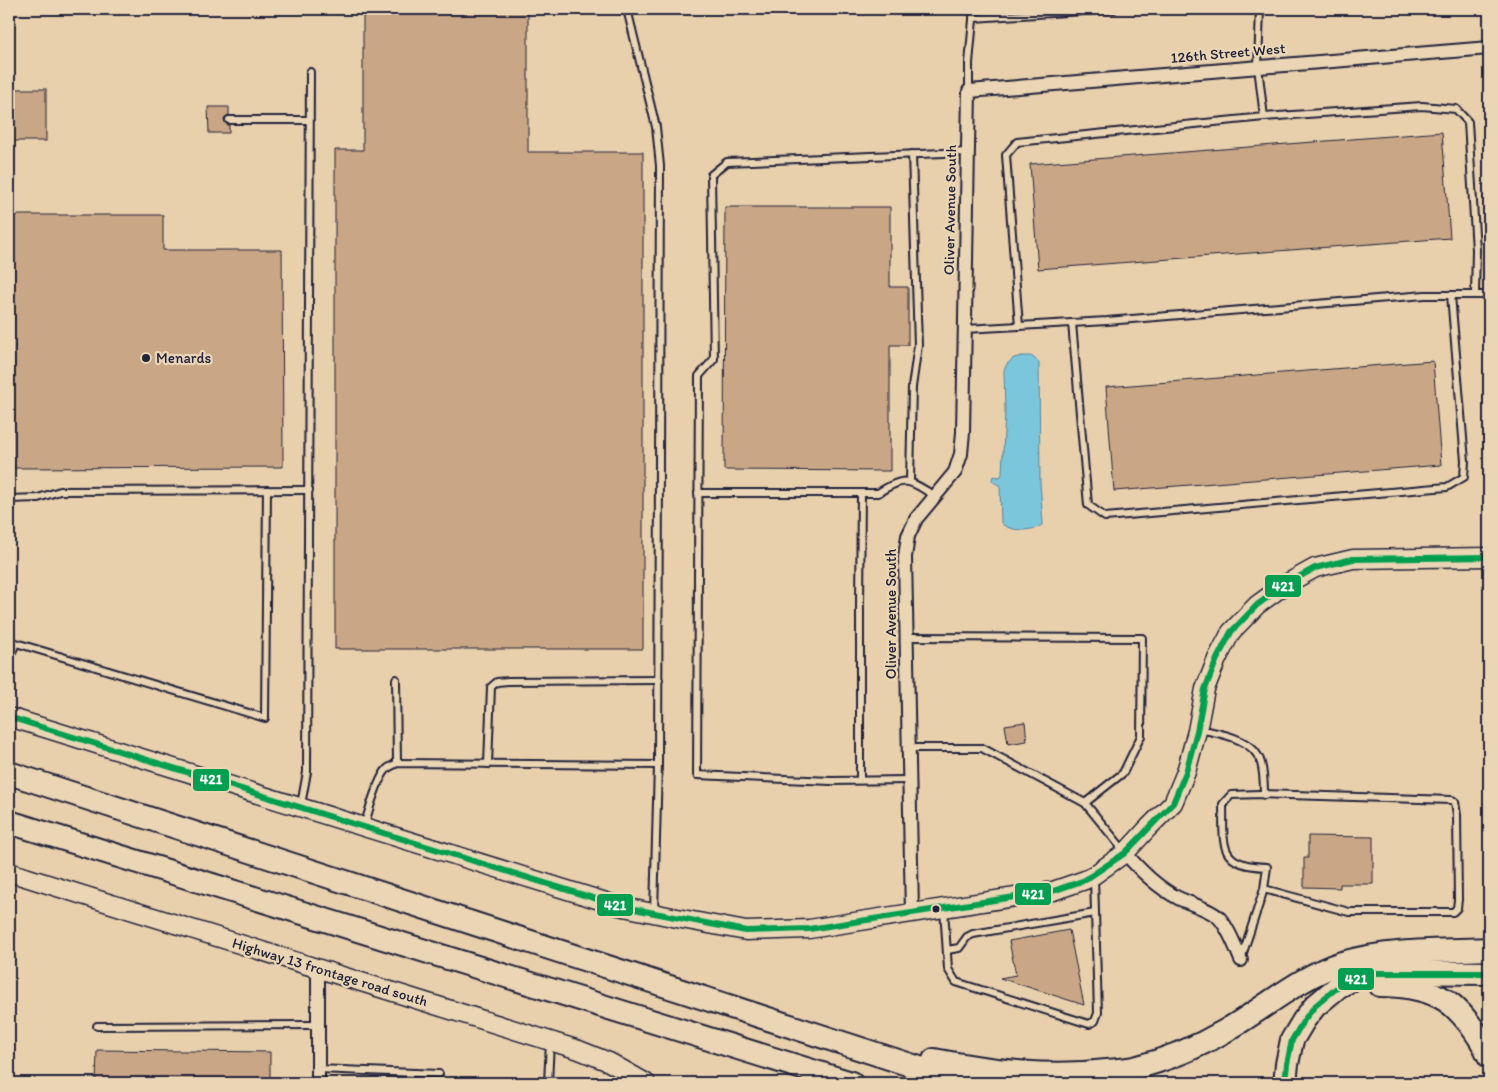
<svg xmlns="http://www.w3.org/2000/svg" width="1498" height="1092" font-family="Itim,sans-serif">
	<style>
		.water { fill: #7cc6dc; stroke: #58849c }
		.building { fill: #c9a786; stroke: #22223b }
		.lines { fill: none; stroke-linecap: round; stroke-linejoin: round }
		.lane-casing { stroke: #22223b; stroke-width: 10 }
		.street-casing { stroke: #22223b; stroke-width: 16 }
		.secondary-casing { stroke: #22223b; stroke-width: 21 }
		.highway-casing { stroke: #22223b; stroke-width: 26 }
		.lane { stroke: #ead6b4; stroke-width: 6 }
		.street { stroke: #ead6b4; stroke-width: 12 }
		.secondary { stroke: #ead6b4; stroke-width: 18 }
		.highway { stroke: #ead6b4; stroke-width: 22 }
		.bus-1-casing { stroke: #ead6b4; stroke-width: 10 }
		.bus-1 { stroke: #029f50; stroke-width: 6 }
		.poi-dot { fill: #22223b; stroke: #ead6b4; stroke-width: 2 }
		.labels { text-anchor: middle; dominant-baseline: central; stroke-width: 4.5; stroke-linejoin: round; paint-order: stroke }
		.street-label { font-size: 15px; fill: #22223b; stroke: #ead6b4 }
		.poi-label { font-size: 15px; fill: #22223b; stroke: #ead6b4; text-anchor: start }
		.line-badge { stroke: #ead6b4; stroke-width: 2 }
		.badge-label { font-size: 14px; text-anchor: middle; font-weight: bold; fill: #fff }
	</style>
	<rect width="100%" height="100%" fill="#e8d0ad"/>
	<filter id="ink" filterUnits="userSpaceOnUse"><feTurbulence type="fractalNoise" baseFrequency=".02" numOctaves="2"/><feDisplacementMap in="SourceGraphic" scale="10" xChannelSelector="R" yChannelSelector="G"/><feConvolveMatrix kernelMatrix="1 2 1 2 8 2 1 2 1" color-interpolation-filters="sRGB"/></filter>
	<g filter="url(#ink)">
		<path class="water" d="M 1022,356 L 1031,356 L 1039,362 L 1040,483 L 1043,524 C 1034,532 1010,532 1001,523 L 1000,486 L 992,481 L 993,476 L 1000,477 L 1002,474 L 1005,411 L 1004,370 L 1007,364 L 1014,358 Z"/>
		<g class="building">
			<path d="M 363,9 L 528,9 L 528,152 L 643,152 L 643,649 L 335,649 L 335,150 L 363,150 Z"/>
			<rect x="9" y="89" width="37" height="52"/>
			<path d="M 208,107 L 229,107 L 229,115 L 225,117 L 224,120 L 226,124 L 229,125 L 229,133 L 209,133 Z"/>
			<path d="M 1442,132 L 1450,238 L 1038,269 L 1030,164 Z"/>
			<path d="M 725,207 L 890,207 L 890,287 L 908,287 L 908,345 L 890,345 L 890,471 L 724,470 Z"/>
			<path d="M 9,215 L 163,215 L 163,250 L 282,250 L 283,467 L 9,468 Z"/>
			<path d="M 1433,361 L 1441,465 L 1114,491 L 1106,387 Z"/>
			<path d="M 1025,722 L 1027,741 L 1008,744 L 1005,725 Z"/>
			<path d="M 1308,836 L 1373,837 L 1373,884 L 1340,884 L 1340,888 L 1304,887 L 1304,858 L 1308,858 Z"/>
			<path d="M 1069,930 L 1084,1005 L 1000,978 L 1016,975 L 1009,941 Z"/>
			<path d="M 97,1050 L 270,1052 L 270,1083 L 96,1083 Z"/>
		</g>
		<g class="lines">
			<defs>
				<g id="lane">
					<path d="M 627,9 L 656,127 L 660,166 L 658,765"/>
					<path d="M 973,18 L 1114,9"/>
					<path d="M 969,91 L 969,63 L 974,9"/>
					<path d="M 1264,117 L 1422,106 L 1456,109 L 1468,122 L 1476,250 L 1475,295"/>
					<path d="M 229,120 L 309,120"/>
					<path d="M 1072,323 L 1088,505 L 1105,517 L 1447,487 L 1464,477 L 1465,461 L 1451,295"/>
					<path d="M 1019,326 L 1006,155 L 1017,142 L 1264,117 L 1258,67 L 1260,9"/>
					<path d="M 965,329 L 1107,321 L 1425,295 L 1489,295"/>
					<path d="M 910,481 L 912,387 L 918,345 L 912,154"/>
					<path d="M 698,493 L 878,493 C 906,475 908,480 935,496"/>
					<path d="M 9,499 L 38,498 L 60,491 L 309,490"/>
					<path d="M 907,637 L 1142,638 L 1141,736 L 1123,773 L 1085,803 L 1125,852"/>
					<path d="M 9,641 L 16,643 L 9,659"/>
					<path d="M 16,643 L 265,718 L 267,490"/>
					<path d="M 396,679 L 397,763"/>
					<path d="M 1199,729 C 1221,734 1254,738 1261,763 C 1264,774 1264,784 1264,795"/>
					<path d="M 909,748 L 982,748 L 1085,803"/>
					<path d="M 488,764 L 491,687 L 497,682 L 508,681 L 659,680"/>
					<path d="M 860,780 L 860,603 L 861,493"/>
					<path d="M 909,780 L 831,781 L 697,775 L 699,376 L 714,359 L 711,175 L 727,162 L 968,152"/>
					<path d="M 301,805 L 307,772 L 310,72"/>
					<path d="M 364,827 C 368,813 377,779 387,769 C 389,767 394,765 397,763 L 658,765 L 654,912"/>
					<path d="M 944,909 L 948,969 L 956,982 L 1089,1024 L 1095,1021 L 1098,1013 L 1094,878"/>
					<path d="M 947,950 L 959,948 L 967,937 L 973,934 L 1095,913"/>
					<path d="M 1241,959 L 1264,889 L 1267,867 C 1217,866 1224,845 1223,804 L 1231,795 L 1260,794 L 1452,800 L 1455,802 L 1457,815 L 1458,900 L 1457,908 L 1453,912 L 1349,912 L 1264,889"/>
					<path d="M 97,1026 L 318,1025"/>
					<path d="M 318,1069 L 439,1074"/>
					<path d="M 548,1083 L 550,1042"/>
				</g>
				<g id="street">
					<path d="M 1125,853 C 1141,871 1157,887 1178,898 C 1191,904 1206,908 1217,916 C 1227,924 1236,948 1241,960"/>
					<path d="M 912,913 L 905,557 L 908,536 L 916,519 L 955,472 L 961,454 L 963,432 L 969,91 L 1489,48"/>
					<path d="M 318,968 L 318,1083"/>
				</g>
				<g id="secondary">
					<path d="M 9,717 L 619,906 L 682,919 L 746,931 L 809,929 L 1053,891 L 1085,880 L 1094,875 L 1125,853 L 1149,827 L 1173,803 L 1186,772 L 1197,731 L 1205,689 L 1217,659 L 1231,632 L 1257,605 L 1286,584 L 1315,568 L 1353,559 L 1489,557"/>
					<path d="M 9,872 L 579,1050 L 609,1062 L 646,1083"/>
				</g>
				<g id="highway">
					<path d="M 9,773 L 966,1083"/>
					<path d="M 9,822 L 851,1083"/>
					<path d="M 1380,985 C 1401,985 1422,988 1440,997 C 1459,1006 1481,1037 1489,1056"/>
					<path d="M 934,1060 C 992,1071 1049,1078 1107,1071 C 1116,1070 1125,1070 1134,1068 C 1166,1060 1196,1048 1225,1031 C 1262,1010 1302,975 1342,963 C 1390,949 1440,951 1489,949"/>
					<path d="M 1285,1083 L 1287,1064 L 1292,1040 L 1304,1020 L 1315,1006 L 1339,986 L 1354,979 L 1371,973 L 1388,972 L 1489,973"/>
				</g>
			</defs>
			<use href="#lane" class="lane-casing"/>
			<use href="#street" class="street-casing"/>
			<use href="#secondary" class="secondary-casing"/>
			<use href="#highway" class="highway-casing"/>
			<use href="#lane" class="lane"/>
			<use href="#street" class="street"/>
			<use href="#secondary" class="secondary"/>
			<use href="#highway" class="highway"/>
			<defs>
				<g id="bus-1">
					<path d="M 9,717 L 619,906 L 746,931 L 809,929 L 1053,891 L 1085,880 L 1125,853 L 1173,803 L 1186,772 L 1197,731 L 1205,689 L 1217,659 L 1231,632 L 1257,605 L 1286,584 L 1315,568 L 1353,559 L 1489,557"/>
					<path d="M 1285,1083 L 1287,1064 L 1292,1040 L 1304,1020 L 1315,1006 L 1339,986 L 1371,973 L 1489,973"/>
				</g>
			</defs>
			<use href="#bus-1" class="bus-1-casing"/>
			<use href="#bus-1" class="bus-1"/>
		</g>
	</g>
	<g class="poi-dot">
		<circle cx="146" cy="358" r="5"/>
		<circle cx="936" cy="909" r="4.5"/>
	</g>
	<g class="labels">
		<g class="street-label">
			<text transform="translate(1228 53) rotate(-5)">126th Street West</text>
			<text transform="translate(950 210) rotate(-89)">Oliver Avenue South</text>
			<text transform="translate(891 614) rotate(-90)">Oliver Avenue South</text>
			<text transform="translate(330 972) rotate(17)">Highway 13 frontage road south</text>
		</g>
		<g class="poi-label">
			<text x="156" y="358">Menards</text>
		</g>
	</g>
	<g class="line-badge">
		<rect x="1264" y="574" width="38" height="24" rx="5" fill="#029f50"/>
		<rect x="192" y="768" width="38" height="24" rx="5" fill="#029f50"/>
		<rect x="1014" y="882" width="38" height="24" rx="5" fill="#029f50"/>
		<rect x="596" y="893" width="38" height="24" rx="5" fill="#029f50"/>
		<rect x="1337" y="967" width="38" height="24" rx="5" fill="#029f50"/>
	</g>
	<g class="badge-label">
		<text x="1283" y="591">421</text>
		<text x="211" y="784">421</text>
		<text x="1033" y="899">421</text>
		<text x="615" y="910">421</text>
		<text x="1356" y="984">421</text>
	</g>
	<rect width="1498" height="1092" fill="none" stroke="#ead6b4" stroke-width="30"/>
	<rect x="15" y="15" width="1468" height="1062" fill="none" stroke="#22223b" stroke-width="2" filter="url(#ink)"/>
</svg>
